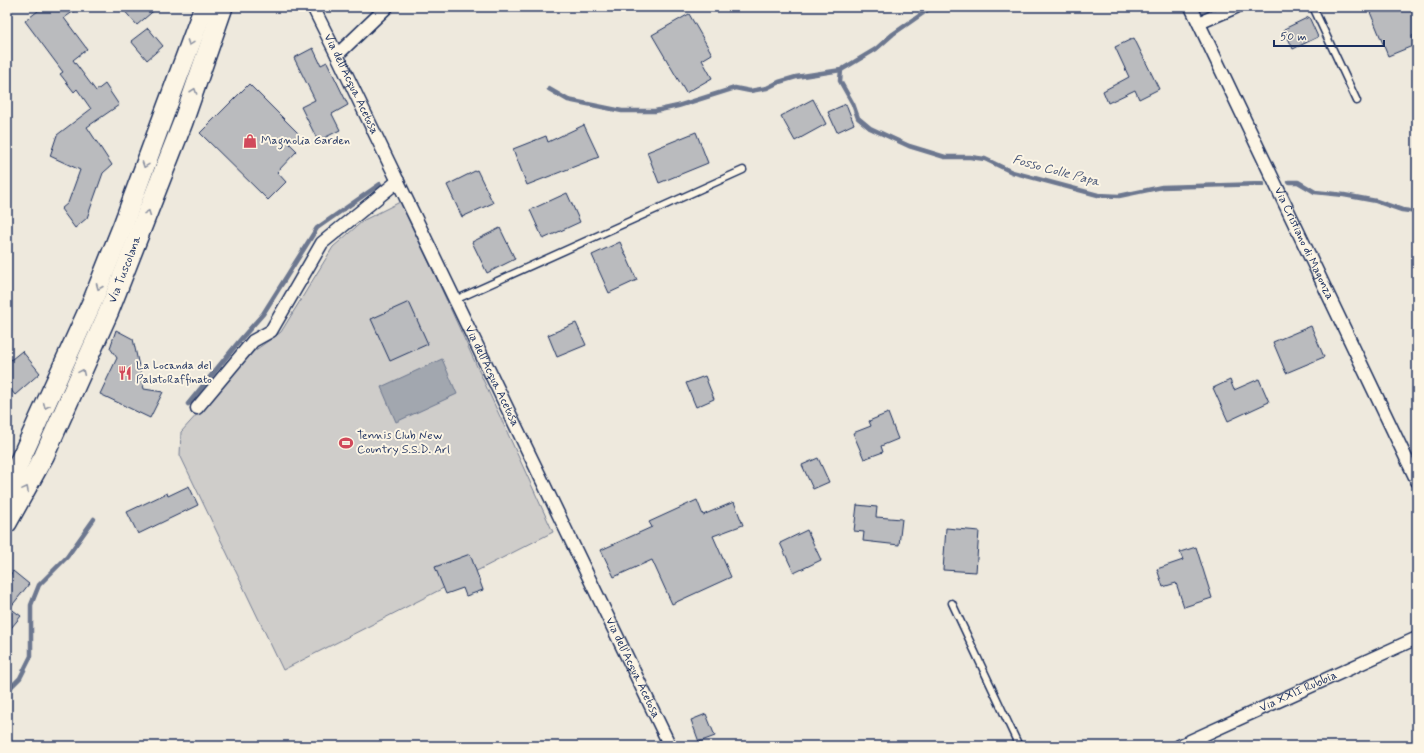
<svg xmlns="http://www.w3.org/2000/svg" width="1424" height="753" font-family="Mynerve,sans-serif">
	<style>
		.green { fill: #cfcdca; stroke: #757e94 }
		.water { fill: #a2a7af; stroke: #6c778f }
		.lines { fill: none; stroke-linecap: round; stroke-linejoin: round }
		.stream { stroke: #6c778f; stroke-width: 4.5 }
		.building { fill: #babbbe; stroke: #1b2f5e }
		.service-casing { stroke: #1b2f5e; stroke-width: 9 }
		.minor-casing { stroke: #1b2f5e; stroke-width: 15 }
		.primary-casing { stroke: #1b2f5e; stroke-width: 22 }
		.service { stroke: #fcf5e5; stroke-width: 6 }
		.minor { stroke: #fcf5e5; stroke-width: 12 }
		.primary { stroke: #fcf5e5; stroke-width: 19 }
		.oneway { stroke: #8c92a2 }
		.labels { text-anchor: middle; dominant-baseline: central; stroke-width: 4; stroke-linejoin: round; paint-order: stroke }
		.street-label { font-size: 12px; fill: #1b2f5e; stroke: #fcf5e5 }
		.poi-label { font-size: 12px; fill: #1b2f5e; stroke: #fcf5e5; text-anchor: start }
		.water-label { font-size: 13px; font-style: italic; fill: #445376; stroke: #fcf5e5 }
	</style>
	<rect width="100%" height="100%" fill="#eee9dd"/>
	<filter id="ink" filterUnits="userSpaceOnUse"><feTurbulence type="fractalNoise" baseFrequency=".025" numOctaves="2"/><feDisplacementMap in="SourceGraphic" scale="8" xChannelSelector="R" yChannelSelector="G"/><feConvolveMatrix kernelMatrix="1 2 1 2 8 2 1 2 1" color-interpolation-filters="sRGB"/></filter>
	<g filter="url(#ink)">
		<path class="green" d="M 400,202 L 435,275 L 553,532 L 283,670 L 180,455 L 181,432 L 254,351 L 281,332 L 333,247 L 364,220 Z"/>
		<path class="water" d="M 442,359 L 457,394 L 396,422 L 381,387 Z"/>
		<g class="lines">
			<g class="stream">
				<path d="M 841,70 L 840,81 L 853,104 L 858,118 L 870,128 L 909,146 L 945,157 L 970,157 L 985,159 L 1012,172 L 1098,195 L 1119,196 L 1162,187 L 1263,184"/>
				<path d="M 549,89 L 568,100 L 622,111 L 655,111 L 678,106 L 735,88 L 750,91 L 767,88 L 779,82 L 796,77 L 841,70 L 876,49 L 893,34 L 929,9 L 930,7"/>
				<path d="M 1289,182 L 1298,182 L 1315,192 L 1344,195 L 1376,201 L 1402,210 L 1417,212"/>
				<path d="M 188,404 L 241,339 L 263,314 L 317,228 L 380,184"/>
				<path d="M 7,691 L 20,678 L 31,656 L 31,605 L 39,585 L 67,557 L 94,519"/>
			</g>
		</g>
		<g class="building">
			<path d="M 43,7 L 80,7 L 64,18 L 87,49 L 73,60 L 96,91 L 105,84 L 119,105 L 87,127 L 112,165 L 103,173 L 87,218 L 75,228 L 61,209 L 68,203 L 80,170 L 50,156 L 57,135 L 91,109 L 77,89 L 74,92 L 60,74 L 63,72 L 25,21 Z"/>
			<path d="M 121,7 L 158,7 L 137,25 Z"/>
			<path d="M 1381,7 L 1417,7 L 1417,34 L 1412,36 L 1415,45 L 1388,56 L 1370,12 Z"/>
			<path d="M 689,14 L 712,54 L 702,60 L 712,78 L 686,93 L 652,35 Z"/>
			<path d="M 1309,17 L 1318,37 L 1293,49 L 1284,29 Z"/>
			<path d="M 148,28 L 163,46 L 147,60 L 131,41 Z"/>
			<path d="M 1134,38 L 1159,89 L 1139,99 L 1135,90 L 1108,103 L 1103,91 L 1129,77 L 1115,47 Z"/>
			<path d="M 313,48 L 321,65 L 327,62 L 348,105 L 332,114 L 340,130 L 318,141 L 301,107 L 315,100 L 294,58 Z"/>
			<path d="M 249,84 L 299,134 L 289,143 L 297,151 L 277,172 L 286,182 L 268,200 L 200,133 Z"/>
			<path d="M 813,99 L 826,124 L 795,141 L 781,116 Z"/>
			<path d="M 846,104 L 854,124 L 837,132 L 828,112 Z"/>
			<path d="M 584,125 L 599,157 L 527,185 L 513,149 L 546,136 L 548,142 Z"/>
			<path d="M 696,132 L 708,163 L 659,183 L 647,152 Z"/>
			<path d="M 477,170 L 493,203 L 462,217 L 447,185 Z"/>
			<path d="M 567,193 L 580,222 L 543,239 L 530,210 Z"/>
			<path d="M 500,228 L 515,259 L 487,273 L 472,242 Z"/>
			<path d="M 620,242 L 637,280 L 609,293 L 592,255 Z"/>
			<path d="M 409,302 L 428,344 L 390,361 L 371,319 Z"/>
			<path d="M 576,323 L 586,345 L 557,357 L 548,335 Z"/>
			<path d="M 1311,326 L 1324,357 L 1286,373 L 1273,342 Z"/>
			<path d="M 116,330 L 133,339 L 144,389 L 163,392 L 150,418 L 100,394 L 117,358 L 110,348 Z"/>
			<path d="M 22,351 L 40,373 L 15,395 L 7,385 L 7,363 Z"/>
			<path d="M 705,376 L 714,399 L 696,407 L 686,383 Z"/>
			<path d="M 1259,379 L 1269,402 L 1228,421 L 1213,388 L 1230,380 L 1234,390 Z"/>
			<path d="M 888,413 L 898,439 L 881,446 L 883,452 L 864,459 L 853,433 L 871,426 L 869,421 Z"/>
			<path d="M 818,458 L 829,482 L 813,489 L 802,465 Z"/>
			<path d="M 189,486 L 198,505 L 138,534 L 127,512 L 167,493 L 168,496 Z"/>
			<path d="M 697,500 L 703,515 L 734,502 L 743,525 L 713,536 L 731,577 L 672,604 L 652,560 L 614,577 L 601,550 L 652,527 L 649,522 Z"/>
			<path d="M 857,505 L 877,507 L 876,517 L 902,519 L 899,545 L 863,541 L 864,532 L 854,531 Z"/>
			<path d="M 946,528 L 979,531 L 976,572 L 943,570 Z"/>
			<path d="M 807,530 L 821,560 L 794,573 L 780,543 Z"/>
			<path d="M 1196,547 L 1212,598 L 1184,607 L 1176,583 L 1163,587 L 1157,569 L 1183,560 L 1180,552 Z"/>
			<path d="M 470,554 L 483,590 L 466,596 L 463,588 L 446,594 L 435,567 Z"/>
			<path d="M 13,571 L 29,584 L 10,608 L 21,616 L 7,633 L 7,579 Z"/>
			<path d="M 706,714 L 715,736 L 699,742 L 691,720 Z"/>
		</g>
		<g class="lines">
			<defs>
				<g id="service">
					<path d="M 1313,7 L 1357,101"/>
					<path d="M 455,300 L 743,170"/>
					<path d="M 952,603 L 1019,746"/>
				</g>
				<g id="minor">
					<path id="s1" d="M 313,7 L 337,55 L 670,746"/>
					<path id="s2" d="M 1191,7 L 1417,481"/>
					<path d="M 1199,23 L 1236,7"/>
					<path d="M 337,55 L 387,7"/>
					<path d="M 197,408 L 253,341 L 271,331 L 322,243 L 398,181"/>
					<path id="s3" d="M 1179,746 L 1417,638"/>
				</g>
				<g id="primary">
					<path d="M 7,489 L 93,300 L 123,225 L 204,7"/>
					<path id="s4" d="M 7,523 L 44,456 L 109,311 L 183,122 L 223,7"/>
				</g>
			</defs>
			<use href="#service" class="service-casing"/>
			<use href="#minor" class="minor-casing"/>
			<use href="#primary" class="primary-casing"/>
			<use href="#service" class="service"/>
			<use href="#minor" class="minor"/>
			<use href="#primary" class="primary"/>
		</g>
		<defs><path id="oneway-chevron" d="M-2-3.5L2.5 0L-2 3.5" fill="none" stroke-width="1.6" stroke-linecap="round" stroke-linejoin="round"/></defs>
		<g class="oneway">
			<use href="#oneway-chevron" transform="translate(190 43) rotate(110)"/>
			<use href="#oneway-chevron" transform="translate(194 91) rotate(-71)"/>
			<use href="#oneway-chevron" transform="translate(145 165) rotate(110)"/>
			<use href="#oneway-chevron" transform="translate(148 213) rotate(-69)"/>
			<use href="#oneway-chevron" transform="translate(99 287) rotate(112)"/>
			<use href="#oneway-chevron" transform="translate(82 372) rotate(-66)"/>
			<use href="#oneway-chevron" transform="translate(46 406) rotate(114)"/>
			<use href="#oneway-chevron" transform="translate(26 489) rotate(-62)"/>
		</g>
	</g>
	<defs>
		<symbol id="shop-bare" viewBox="-9 -9 18 18"><path d="M-5-2.5h2.3a2.7 3.5 0 0 1 5.4 0H5L5.5 6h-11ZM-1.5-2.5h3a1.5 2.3 0 0 0-3 0Z" fill="#d1495b" stroke="#fcf5e5" stroke-width="2.5" paint-order="stroke"/></symbol>
		<symbol id="restaurant-bare" viewBox="-9 -9 18 18"><path d="M-5-6h1v4h1v-4h1v4h1v-4h1v5L-1.5 .5V6h-2V.5L-5-1ZM5-6V6H3V1.5H1.5Q1.5-4 5-6Z" fill="#d1495b" stroke="#fcf5e5" stroke-width="2.5" paint-order="stroke"/></symbol>
		<symbol id="stadium-bare" viewBox="-9 -9 18 18"><path d="M0-5a6.5 5 0 1 0 0 10a6.5 5 0 1 0 0-10ZM-3.5-1.8h7v3.6h-7Z" fill="#d1495b" stroke="#fcf5e5" stroke-width="2.5" paint-order="stroke"/></symbol>
	</defs>
	<g fill-rule="evenodd">
		<use href="#shop-bare" x="240" y="131" width="20" height="20"/>
		<use href="#restaurant-bare" x="115" y="363" width="20" height="20"/>
		<use href="#stadium-bare" x="336" y="433" width="20" height="20"/>
	</g>
	<g class="labels">
		<g class="street-label">
			<text stroke="none"><textPath href="#s1" startOffset="86">Via dell'Acqua Acetosa</textPath></text>
			<text stroke="none"><textPath href="#s2" startOffset="262">Via Cristiano di Magonza</textPath></text>
			<text stroke="none"><textPath href="#s4" startOffset="280">Via Tuscolana</textPath></text>
			<text stroke="none"><textPath href="#s1" startOffset="410">Via dell'Acqua Acetosa</textPath></text>
			<text stroke="none"><textPath href="#s1" startOffset="734">Via dell'Acqua Acetosa</textPath></text>
			<text stroke="none"><textPath href="#s3" startOffset="131">Via XXII Rubbia</textPath></text>
		</g>
		<g class="poi-label">
			<text x="261" y="141">Magnolia Garden</text>
			<text x="136" y="366">La Locanda del<tspan x="136" dy="14">PalatoRaffinato</tspan></text>
			<text x="357" y="436">Tennis Club New<tspan x="357" dy="14">Country S.S.D. Arl</tspan></text>
		</g>
		<g class="water-label">
			<text transform="translate(1056 171) rotate(15)">Fosso Colle Papa</text>
		</g>
	</g>
	<rect width="1424" height="753" fill="none" stroke="#fcf5e5" stroke-width="24"/>
	<rect x="12" y="12" width="1400" height="729" fill="none" stroke="#1b2f5e" stroke-width="1.5" filter="url(#ink)"/>
	<path d="M1274 40v6h110v-6" fill="none" stroke="#1b2f5e" stroke-width="2"/>
	<text x="1280" y="40" font-size="12" fill="#1b2f5e" stroke="#fcf5e5" stroke-width="3" paint-order="stroke">50 m</text>
</svg>
